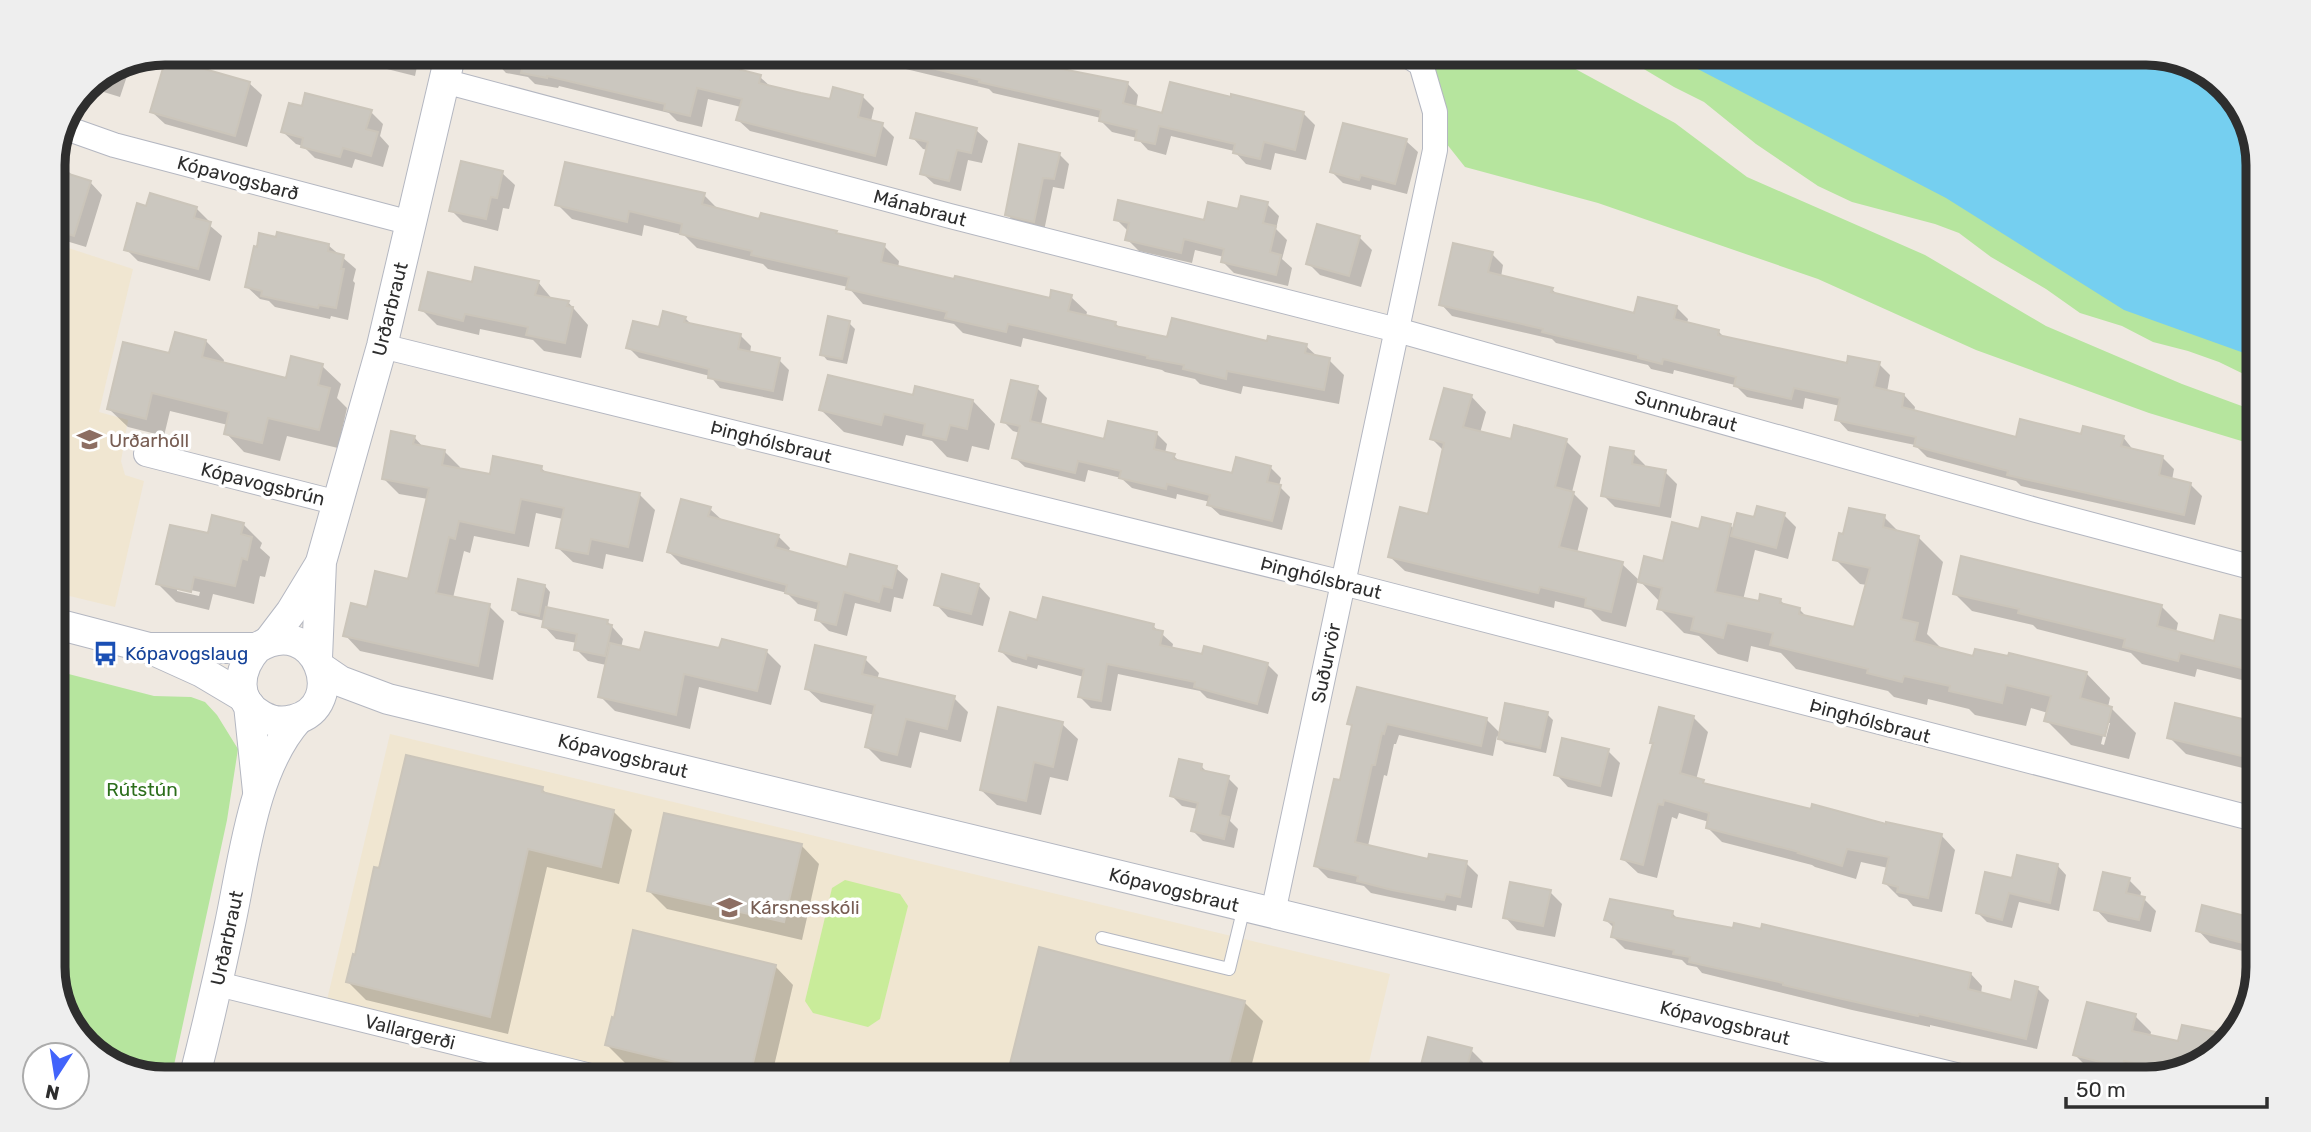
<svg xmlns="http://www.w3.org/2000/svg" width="2311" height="1132" font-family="Rubik,sans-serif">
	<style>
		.education { fill: #f0e6d1 }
		.green { fill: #b6e59e }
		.pitch { fill: #c9ec9a }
		.water { fill: #75cff0 }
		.shadow { fill: #0003; fill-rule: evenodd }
		.building { fill: #cbc7bf; stroke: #cbc5ba; stroke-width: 2 }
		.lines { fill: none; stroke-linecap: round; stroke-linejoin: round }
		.service-casing { stroke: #b4b7c1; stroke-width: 14 }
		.minor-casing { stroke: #b4b7c1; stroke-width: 26 }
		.tertiary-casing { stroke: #b4b7c1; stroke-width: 32 }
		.service { stroke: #fff; stroke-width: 12 }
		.minor { stroke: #fff; stroke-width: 24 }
		.tertiary { stroke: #fff; stroke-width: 30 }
		.labels { text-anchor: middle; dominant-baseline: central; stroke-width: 7; stroke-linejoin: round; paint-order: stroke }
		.street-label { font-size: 19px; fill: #2e2e2e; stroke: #fff }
		.education-label { font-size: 19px; fill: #785e54; stroke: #fff; text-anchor: start }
		.transit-label { font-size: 19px; fill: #164399; stroke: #fff; text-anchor: start }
		.park-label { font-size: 19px; fill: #2c6e1b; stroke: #fff }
		.rim { fill: none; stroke: #2e2e2e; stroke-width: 9 }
	</style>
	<rect width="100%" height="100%" fill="#efe9e1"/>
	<g class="education">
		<path d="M 53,243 L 133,269 L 99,412 L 128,420 L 121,461 L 125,475 L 144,481 L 115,607 L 53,592 Z"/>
		<path d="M 390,734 L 1390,974 L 1365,1079 L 659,1079 L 327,1000 Z"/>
	</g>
	<g class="green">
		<path d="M 2146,52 L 2195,64 L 2239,102 L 2258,158 L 2258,381 L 2219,362 L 2188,351 L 2153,342 L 2122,326 L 2080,313 L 2046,289 L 1991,257 L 1959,233 L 1935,224 L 1852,202 L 1818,186 L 1756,144 L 1704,102 L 1674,87 L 1617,53 Z"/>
		<path d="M 1415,53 L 1546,53 L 1675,123 L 1747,177 L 1925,255 L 2046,326 L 2182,384 L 2258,412 L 2258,446 L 2149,413 L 1976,350 L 1818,279 L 1598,203 L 1465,167 L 1442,138 Z"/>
		<path d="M 53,670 L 154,696 L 191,697 L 205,702 L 217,715 L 238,749 L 227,820 L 171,1079 L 116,1068 L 72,1030 L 53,975 Z"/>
	</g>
	<path class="pitch" d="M 845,880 L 900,894 L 908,906 L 880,1019 L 868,1027 L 813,1013 L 805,1001 L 832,888 Z"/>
	<path class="water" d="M 2146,52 L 2195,64 L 2239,102 L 2258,158 L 2258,358 L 2124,310 L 1946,198 L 1667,53 Z"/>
	<g class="shadow">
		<path d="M 319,52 L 420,52 L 415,76 Z"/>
		<path d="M 496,52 L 661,52 L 760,77 L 771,87 L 831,101 L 862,96 L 874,108 L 871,121 L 882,125 L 894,137 L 887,166 L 750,131 L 738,120 L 741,107 L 708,99 L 702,127 L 677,121 L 669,113 L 559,86 L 558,88 L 535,84 L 528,77 L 506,73 L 495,61 Z"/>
		<path d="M 835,52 L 1049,52 L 1057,60 L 1055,69 L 1127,83 L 1138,95 L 1136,108 L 1164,115 L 1303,113 L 1315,125 L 1306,160 L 1275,153 L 1271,170 L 1246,164 L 1234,151 L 1171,136 L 1166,155 L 1148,150 L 1137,138 L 1112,132 L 1101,121 L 1101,118 L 993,93 L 989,89 Z"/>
		<path d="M 130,67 L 120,97 L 94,89 L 92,96 L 82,93 L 86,85 Z"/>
		<path d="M 249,83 L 262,95 L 247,147 L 165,124 L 152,112 Z"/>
		<path d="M 371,112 L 383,124 L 380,136 L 389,146 L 383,167 L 355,159 L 352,168 L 315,158 L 303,146 L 296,144 L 283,132 Z"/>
		<path d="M 976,130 L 988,141 L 982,163 L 968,160 L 961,191 L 934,184 L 922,173 L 928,150 L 923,149 L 912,137 Z"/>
		<path d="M 1406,141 L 1418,152 L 1407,194 L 1372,185 L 1371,190 L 1343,183 L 1332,172 Z"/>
		<path d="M 1059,154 L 1069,164 L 1064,189 L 1053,187 L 1044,231 L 1017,225 L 1007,214 Z"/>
		<path d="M 53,164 L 65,168 L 75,178 L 90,182 L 102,195 L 86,247 L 53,237 Z"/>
		<path d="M 502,173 L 515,185 L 509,209 L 503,208 L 498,231 L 463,222 L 451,210 Z"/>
		<path d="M 704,195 L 719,210 L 761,221 L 836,232 L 840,236 L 884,246 L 899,261 L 898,268 L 1051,300 L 1071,297 L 1087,312 L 1086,316 L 1115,323 L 1121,329 L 1168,339 L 1306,346 L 1318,357 L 1329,360 L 1344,375 L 1339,404 L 1243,386 L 1241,394 L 1200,384 L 1195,379 L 1165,372 L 1162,370 L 1023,338 L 1021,347 L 963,333 L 954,324 L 863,304 L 848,287 L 768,269 L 763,264 L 697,248 L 684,235 L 644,225 L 642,236 L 572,219 L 557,204 Z"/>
		<path d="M 1267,204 L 1279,216 L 1276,229 L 1287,240 L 1282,259 L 1292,268 L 1288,286 L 1234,273 L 1223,262 L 1224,257 L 1195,250 L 1192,263 L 1139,251 L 1127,239 L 1128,231 L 1116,219 L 1205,222 Z"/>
		<path d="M 148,208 L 196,208 L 209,221 L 208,224 L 222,236 L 210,281 L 138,261 L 126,249 Z"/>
		<path d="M 1359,237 L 1372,250 L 1361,287 L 1320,275 L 1308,263 Z"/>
		<path d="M 328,245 L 356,269 L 353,281 L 355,283 L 348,320 L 331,316 L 330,319 L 275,307 L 269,301 L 260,299 L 247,287 L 258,249 Z"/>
		<path d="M 1492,254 L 1503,265 L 1501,277 L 1552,289 L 1558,296 L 1635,315 L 1677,308 L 1688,319 L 1687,324 L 1718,331 L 1725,338 L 1849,365 L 1879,364 L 1890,375 L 1887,392 L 1904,395 L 1915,407 L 1914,412 L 2018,439 L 2083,436 L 2123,437 L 2134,451 L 2162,457 L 2174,469 L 2172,480 L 2190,484 L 2202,496 L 2195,525 L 2021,486 L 2016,481 L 1927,457 L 1915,445 L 1848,431 L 1837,419 L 1840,406 L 1805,398 L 1803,409 L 1747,397 L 1735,385 L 1674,370 L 1673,374 L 1651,369 L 1648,365 L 1556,343 L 1552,339 L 1452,316 L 1441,304 Z"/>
		<path d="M 538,282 L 553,300 L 568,302 L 588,325 L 581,358 L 544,351 L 533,340 L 480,329 L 479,335 L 437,325 L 421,309 L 473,284 Z"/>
		<path d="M 685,318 L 692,325 L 740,335 L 751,346 L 750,353 L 779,360 L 789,370 L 783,401 L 720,388 L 710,376 L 639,358 L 628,347 Z"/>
		<path d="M 849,323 L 855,329 L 847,364 L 827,360 L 822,354 Z"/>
		<path d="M 206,341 L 224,360 L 223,364 L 287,380 L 322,366 L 341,384 L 337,398 L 347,408 L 338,448 L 287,436 L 280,461 L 244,452 L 226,433 L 228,425 L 170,411 L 164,436 L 128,427 L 109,409 L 171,355 Z"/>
		<path d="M 1037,388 L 1047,398 L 1041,425 L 1106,441 L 1157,434 L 1167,444 L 1165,453 L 1174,456 L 1180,462 L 1233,475 L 1270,467 L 1281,478 L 1279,486 L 1290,497 L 1282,530 L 1220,515 L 1209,505 L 1210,502 L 1177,494 L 1176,499 L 1132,488 L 1121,478 L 1088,470 L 1085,482 L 1025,467 L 1014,457 L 1020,433 L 1013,431 L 1003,421 Z"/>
		<path d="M 1471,396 L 1486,412 L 1480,433 L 1512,442 L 1566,441 L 1581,456 L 1572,492 L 1588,508 L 1577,553 L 1622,564 L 1640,581 L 1701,531 L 1730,525 L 1735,530 L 1755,520 L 1784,515 L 1796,527 L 1788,559 L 1755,550 L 1743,600 L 1760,603 L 1780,600 L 1786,606 L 1799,609 L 1808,618 L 1856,630 L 1867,585 L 1860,584 L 1835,559 L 1884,517 L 1900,533 L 1918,537 L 1943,562 L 1927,634 L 1943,650 L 1974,658 L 2086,673 L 2110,698 L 2108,707 L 2111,708 L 2136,733 L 2129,759 L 2071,745 L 2046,720 L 2048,713 L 2031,708 L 2026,726 L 1975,715 L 1969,709 L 1928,699 L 1927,705 L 1894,697 L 1888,691 L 1796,669 L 1781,653 L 1751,646 L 1748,662 L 1718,654 L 1699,636 L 1684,633 L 1659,608 L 1660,602 L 1638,579 L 1626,627 L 1602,621 L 1591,610 L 1555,601 L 1554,608 L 1405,571 L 1389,556 L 1430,517 L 1444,451 L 1432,439 ZM 2106,723 L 2110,723 L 2104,745 L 2101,744 Z"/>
		<path d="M 914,397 L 973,401 L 995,424 L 989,450 L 972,446 L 968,462 L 947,457 L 932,441 L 906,435 L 903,446 L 844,432 L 821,410 Z"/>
		<path d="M 414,437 L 424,448 L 445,452 L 460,467 L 459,470 L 491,476 L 541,468 L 548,474 L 640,495 L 655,510 L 643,562 L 606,554 L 603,569 L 573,562 L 557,547 L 563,519 L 536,513 L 529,547 L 474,536 L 470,553 L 464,551 L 453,598 L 489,606 L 504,621 L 493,680 L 360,651 L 345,635 L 368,609 L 410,581 L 428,499 L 399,494 L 383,478 Z"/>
		<path d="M 1633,453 L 1645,465 L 1645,468 L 1665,472 L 1677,484 L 1671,518 L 1615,507 L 1603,495 Z"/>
		<path d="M 2253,484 L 2258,485 L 2258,543 L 2255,543 L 2243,530 Z"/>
		<path d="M 710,509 L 722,520 L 778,536 L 790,548 L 788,552 L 848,569 L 896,568 L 908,579 L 903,599 L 894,597 L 891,612 L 855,603 L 847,636 L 829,631 L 817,619 L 819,610 L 798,604 L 787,593 L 681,564 L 669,552 Z"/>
		<path d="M 243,524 L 262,543 L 260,548 L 270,557 L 265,577 L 260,576 L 254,604 L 213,594 L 209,610 L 176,602 L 158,584 L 209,535 ZM 177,587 L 200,592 L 199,596 L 177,591 Z"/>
		<path d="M 978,585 L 990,598 L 983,626 L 948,617 L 936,604 Z"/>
		<path d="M 545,586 L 550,592 L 547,609 L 607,621 L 623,639 L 621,648 L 642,653 L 721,650 L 766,651 L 781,666 L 771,705 L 699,687 L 690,729 L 615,711 L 600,696 L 606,665 L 588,661 L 576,649 L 577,643 L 556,639 L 544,626 L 545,621 L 519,615 L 514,610 Z"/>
		<path d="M 1955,594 L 2161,606 L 2178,623 L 2176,633 L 2215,643 L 2221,617 L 2258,626 L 2258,684 L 2197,669 L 2195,677 L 2142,664 L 2131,653 L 2037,629 L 2033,625 L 1972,611 Z"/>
		<path d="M 1038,622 L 1153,626 L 1173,644 L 1172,649 L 1204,656 L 1267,664 L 1278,675 L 1268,714 L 1207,698 L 1200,691 L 1118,674 L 1111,711 L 1091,708 L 1080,697 L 1084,677 L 1038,665 L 1037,669 L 1012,662 L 1001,651 Z"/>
		<path d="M 865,659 L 879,673 L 877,680 L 954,698 L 968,712 L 961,742 L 920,732 L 911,768 L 881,761 L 867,747 L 875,715 L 821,702 L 806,688 Z"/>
		<path d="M 1358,689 L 1487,720 L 1501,734 L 1547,714 L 1553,720 L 1546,753 L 1505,744 L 1497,736 L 1493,756 L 1399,735 L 1396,744 L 1394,744 L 1387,776 L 1384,775 L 1368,846 L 1429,861 L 1466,863 L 1478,875 L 1472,908 L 1457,905 L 1456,911 L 1371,893 L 1364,886 L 1328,878 L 1316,866 L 1341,782 L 1353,728 L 1349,723 Z"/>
		<path d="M 2177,706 L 2258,725 L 2258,774 L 2255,771 L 2186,754 L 2169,737 Z"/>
		<path d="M 1693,717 L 1708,732 L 1696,780 L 1707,785 L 1887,827 L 1941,835 L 1955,850 L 1942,912 L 1913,906 L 1907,899 L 1899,897 L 1885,883 L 1888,868 L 1861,862 L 1856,879 L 1815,867 L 1812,865 L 1722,842 L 1708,828 L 1709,822 L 1679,813 L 1677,819 L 1672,817 L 1657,878 L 1638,873 L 1623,859 Z"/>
		<path d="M 1062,724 L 1078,739 L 1068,781 L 1050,777 L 1041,815 L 997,805 L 981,790 Z"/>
		<path d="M 1608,751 L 1620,763 L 1612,797 L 1568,787 L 1556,774 Z"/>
		<path d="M 1201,766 L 1208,773 L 1228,778 L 1238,788 L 1230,821 L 1238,829 L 1234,848 L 1203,841 L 1193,831 L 1198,809 L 1182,806 L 1172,796 Z"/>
		<path d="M 542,789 L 549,796 L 613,811 L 632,830 L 619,884 L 547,867 L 508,1034 L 366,1000 L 348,982 L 381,870 Z"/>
		<path d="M 801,845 L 819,864 L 802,940 L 667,909 L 649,891 Z"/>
		<path d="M 2057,865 L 2066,875 L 2059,911 L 2019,902 L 2012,928 L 1987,922 L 1978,913 L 2013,880 Z"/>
		<path d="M 2129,880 L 2141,892 L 2140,898 L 2144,899 L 2156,911 L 2151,932 L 2108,922 L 2096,909 Z"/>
		<path d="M 1550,892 L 1562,904 L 1555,937 L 1517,930 L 1505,917 Z"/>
		<path d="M 1672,913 L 1679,920 L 1971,974 L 1982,986 L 1981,994 L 2012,1002 L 2037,988 L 2049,1000 L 2037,1049 L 1930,1025 L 1930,1027 L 1852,1010 L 1702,973 L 1697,967 L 1687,965 L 1682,960 L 1625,949 L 1613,937 L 1615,929 L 1606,920 Z"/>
		<path d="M 2248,918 L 2258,928 L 2255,954 L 2210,943 L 2198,930 Z"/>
		<path d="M 775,966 L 793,985 L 771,1079 L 692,1079 L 625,1063 L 607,1045 Z"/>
		<path d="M 1244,1002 L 1263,1021 L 1248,1079 L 1008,1079 Z"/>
		<path d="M 2135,1016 L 2151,1032 L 2150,1037 L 2180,1043 L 2223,1036 L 2227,1039 L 2208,1061 L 2150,1078 L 2140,1076 L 2139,1079 L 2126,1079 L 2091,1071 L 2075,1055 Z"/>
		<path d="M 1471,1050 L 1483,1062 L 1480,1074 L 1501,1079 L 1433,1079 L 1422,1069 Z"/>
	</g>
	<g class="building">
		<path d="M 526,52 L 672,52 L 761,75 L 759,83 L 801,93 L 830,99 L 833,87 L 863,95 L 858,117 L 883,123 L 875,156 L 736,120 L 742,99 L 697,88 L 690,116 L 664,110 L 665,104 L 547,76 L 547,78 L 521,73 Z"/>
		<path d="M 904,52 L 1045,52 L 1042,65 L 1128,82 L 1123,103 L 1162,113 L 1170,82 L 1231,97 L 1231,94 L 1304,112 L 1295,150 L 1264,142 L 1260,159 L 1233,153 L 1235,144 L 1159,126 L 1155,144 L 1135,140 L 1137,130 L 1099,121 L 1101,110 L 979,82 L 980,80 L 903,61 Z"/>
		<path d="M 166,58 L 250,82 L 235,136 L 150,112 Z"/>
		<path d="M 305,93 L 372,110 L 366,129 L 378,132 L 371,156 L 343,148 L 340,157 L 301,147 L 303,138 L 281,132 L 289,103 L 302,106 Z"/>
		<path d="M 916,113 L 977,128 L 971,153 L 957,150 L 949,181 L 920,174 L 928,142 L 910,138 Z"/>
		<path d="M 1343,123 L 1407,139 L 1395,184 L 1361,175 L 1359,180 L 1330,172 Z"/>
		<path d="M 1019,144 L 1060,153 L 1054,179 L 1043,178 L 1034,222 L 1005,215 Z"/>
		<path d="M 461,161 L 503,171 L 497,198 L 491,197 L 486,219 L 449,211 Z"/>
		<path d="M 565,162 L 705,193 L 702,204 L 759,219 L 761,213 L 837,231 L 836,233 L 885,244 L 881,262 L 954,279 L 955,276 L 1050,298 L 1051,290 L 1072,295 L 1068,311 L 1116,322 L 1115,326 L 1167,337 L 1172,318 L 1267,341 L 1268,336 L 1307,344 L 1305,353 L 1330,358 L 1324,390 L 1227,371 L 1226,379 L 1183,369 L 1184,365 L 1147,358 L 1148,356 L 1008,324 L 1006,332 L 945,318 L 947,312 L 846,289 L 849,277 L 751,255 L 752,251 L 680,234 L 682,224 L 629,211 L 627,222 L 555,205 Z"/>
		<path d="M 53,169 L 91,181 L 74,236 L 53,229 Z"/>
		<path d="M 150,193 L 197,207 L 194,218 L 211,222 L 198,269 L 124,250 L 137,203 L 146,206 Z"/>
		<path d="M 1241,196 L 1268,202 L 1263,223 L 1276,226 L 1270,252 L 1281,255 L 1276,275 L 1221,262 L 1224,249 L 1184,239 L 1181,253 L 1125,240 L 1129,223 L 1114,220 L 1118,200 L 1204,220 L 1208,202 L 1238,209 Z"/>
		<path d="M 1317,224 L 1360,236 L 1349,276 L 1306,264 Z"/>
		<path d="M 277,232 L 329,244 L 328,251 L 344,255 L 341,269 L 344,269 L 336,308 L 319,305 L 318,308 L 261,296 L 262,291 L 245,287 L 254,246 L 257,247 L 259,233 L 276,237 Z"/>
		<path d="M 1453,243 L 1493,252 L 1488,272 L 1553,288 L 1551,292 L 1634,313 L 1638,297 L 1677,306 L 1674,319 L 1719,330 L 1718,335 L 1847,363 L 1848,356 L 1880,362 L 1874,387 L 1904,394 L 1902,407 L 2016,437 L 2020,419 L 2081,434 L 2083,426 L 2124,436 L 2121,446 L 2163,456 L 2159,475 L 2191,483 L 2184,515 L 2007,475 L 2008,471 L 1914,446 L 1916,437 L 1835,420 L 1840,398 L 1794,388 L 1791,399 L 1734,386 L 1736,377 L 1663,359 L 1662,364 L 1638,358 L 1638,355 L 1542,332 L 1543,329 L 1439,305 Z"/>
		<path d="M 475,267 L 539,281 L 535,295 L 569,301 L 567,306 L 573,307 L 565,343 L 526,335 L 528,327 L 465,314 L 463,321 L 419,310 L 428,272 L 472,282 Z"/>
		<path d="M 663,311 L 686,317 L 684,322 L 741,334 L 738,349 L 780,358 L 773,391 L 708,378 L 709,369 L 626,348 L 633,321 L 659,327 Z"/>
		<path d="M 828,316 L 850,321 L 842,359 L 820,355 Z"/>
		<path d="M 175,332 L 206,340 L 202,357 L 286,378 L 291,356 L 323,364 L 318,385 L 330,388 L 319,430 L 268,418 L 262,443 L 224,434 L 229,412 L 152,393 L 146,419 L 107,409 L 123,342 L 169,353 Z"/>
		<path d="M 828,375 L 913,395 L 915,386 L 973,400 L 967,429 L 950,425 L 946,440 L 923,435 L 925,424 L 884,414 L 881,425 L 819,410 Z"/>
		<path d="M 1011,380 L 1038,386 L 1030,421 L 1104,439 L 1108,421 L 1157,432 L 1154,449 L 1175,454 L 1173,459 L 1232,473 L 1236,457 L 1271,466 L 1267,482 L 1281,485 L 1272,521 L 1207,505 L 1210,495 L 1167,484 L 1166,489 L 1119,478 L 1121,471 L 1078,461 L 1075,473 L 1012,458 L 1020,426 L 1001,422 Z"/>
		<path d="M 1444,388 L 1472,395 L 1463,427 L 1511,439 L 1514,425 L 1567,439 L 1555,487 L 1574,492 L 1559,547 L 1623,562 L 1611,612 L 1585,606 L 1586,598 L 1540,587 L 1538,593 L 1388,557 L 1400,507 L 1428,514 L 1444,443 L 1430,439 Z"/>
		<path d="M 391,431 L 415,436 L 413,444 L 445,450 L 442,465 L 490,474 L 493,456 L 542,466 L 541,471 L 640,493 L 628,547 L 591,539 L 588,554 L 556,548 L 564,508 L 521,499 L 514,533 L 459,521 L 455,539 L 449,537 L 436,593 L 490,604 L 478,666 L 343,636 L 351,603 L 367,607 L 375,571 L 408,579 L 429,488 L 382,479 Z"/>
		<path d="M 1610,447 L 1634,451 L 1632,464 L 1666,470 L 1659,506 L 1601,496 Z"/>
		<path d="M 681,499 L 711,507 L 708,516 L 779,535 L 775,547 L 847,567 L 850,554 L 897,566 L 892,588 L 883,586 L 879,602 L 844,592 L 836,625 L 815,620 L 819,602 L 785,593 L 787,585 L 667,552 Z"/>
		<path d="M 1757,506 L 1785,513 L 1776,548 L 1731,536 L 1737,513 L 1754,517 Z"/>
		<path d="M 1849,508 L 1885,515 L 1883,527 L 1919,536 L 1901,619 L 1918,623 L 1914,641 L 1973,656 L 1975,649 L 2008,656 L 2009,653 L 2087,672 L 2080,698 L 2112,707 L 2105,736 L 2044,721 L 2051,696 L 2006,685 L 2002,703 L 1949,691 L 1950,686 L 1904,676 L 1902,682 L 1867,673 L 1868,669 L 1770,645 L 1773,633 L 1727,623 L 1723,638 L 1691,630 L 1694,617 L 1657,609 L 1662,588 L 1638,582 L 1644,556 L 1663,561 L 1672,522 L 1699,529 L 1702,517 L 1731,524 L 1715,592 L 1759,601 L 1760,594 L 1781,599 L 1780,603 L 1800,608 L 1799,614 L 1854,627 L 1870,568 L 1833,560 L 1839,533 L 1843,534 Z"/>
		<path d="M 212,515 L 244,523 L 241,534 L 252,537 L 247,560 L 242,558 L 235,586 L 194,577 L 191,592 L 156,584 L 170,525 L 208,533 Z"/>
		<path d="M 1961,556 L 2162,605 L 2157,626 L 2214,641 L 2220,615 L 2258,624 L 2258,672 L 2180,653 L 2178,661 L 2123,647 L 2125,639 L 2018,613 L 2019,609 L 1953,594 Z"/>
		<path d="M 942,574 L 979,584 L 971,614 L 934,605 Z"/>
		<path d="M 518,579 L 545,585 L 539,616 L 512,610 Z"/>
		<path d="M 1043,597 L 1154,624 L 1153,629 L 1163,631 L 1160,645 L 1202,654 L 1204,646 L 1268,663 L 1257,704 L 1194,687 L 1195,682 L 1107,664 L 1101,701 L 1078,697 L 1084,669 L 1027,655 L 1026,659 L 999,651 L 1010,612 L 1037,620 Z"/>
		<path d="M 546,607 L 608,620 L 607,624 L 612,625 L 605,656 L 574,650 L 577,634 L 542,627 Z"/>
		<path d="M 645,632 L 719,648 L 722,639 L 767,650 L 757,691 L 684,674 L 676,715 L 598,697 L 610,643 L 640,650 Z"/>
		<path d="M 815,645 L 866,657 L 862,674 L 955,696 L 947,729 L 906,719 L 897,755 L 865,747 L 875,705 L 805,689 Z"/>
		<path d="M 1357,687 L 1487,718 L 1481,746 L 1387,724 L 1384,734 L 1382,733 L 1375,765 L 1372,765 L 1355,842 L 1428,859 L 1429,854 L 1467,861 L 1460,897 L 1446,894 L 1444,900 L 1392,890 L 1357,881 L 1358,876 L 1314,866 L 1334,779 L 1340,780 L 1352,725 L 1347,724 Z"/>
		<path d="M 1505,703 L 1548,712 L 1540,748 L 1498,739 Z"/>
		<path d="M 2175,703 L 2251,721 L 2248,734 L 2258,736 L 2258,760 L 2167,738 Z"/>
		<path d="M 998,707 L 1063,722 L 1053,767 L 1034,762 L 1026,801 L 980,790 Z"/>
		<path d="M 1659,707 L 1694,716 L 1680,773 L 1704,780 L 1703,783 L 1811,809 L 1812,804 L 1886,824 L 1886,822 L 1942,834 L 1928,898 L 1897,892 L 1898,887 L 1883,883 L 1889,857 L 1847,849 L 1842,866 L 1798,853 L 1799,852 L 1706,828 L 1709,813 L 1664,800 L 1663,805 L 1658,804 L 1643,865 L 1621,859 L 1653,743 L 1650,743 Z"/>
		<path d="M 1562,738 L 1609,749 L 1600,786 L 1554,775 Z"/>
		<path d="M 406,755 L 543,787 L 542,792 L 614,810 L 601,867 L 528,849 L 490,1017 L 346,982 L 353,954 L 355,955 L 374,867 L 379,868 Z"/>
		<path d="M 1179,759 L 1202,764 L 1201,770 L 1229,776 L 1220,815 L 1229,817 L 1224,839 L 1191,831 L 1198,803 L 1170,796 Z"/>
		<path d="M 664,813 L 802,844 L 784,922 L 647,891 Z"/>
		<path d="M 2017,855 L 2058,864 L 2050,903 L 2009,893 L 2002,920 L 1976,913 L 1985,872 L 2012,878 Z"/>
		<path d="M 2103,872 L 2130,878 L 2126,893 L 2145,897 L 2139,920 L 2094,910 Z"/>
		<path d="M 1510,882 L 1551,890 L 1543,926 L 1503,918 Z"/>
		<path d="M 1610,899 L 1673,911 L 1672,917 L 1733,928 L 1734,923 L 1761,929 L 1762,924 L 1971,973 L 1968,989 L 2011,1000 L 2015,981 L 2038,987 L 2026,1039 L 1919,1014 L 1918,1016 L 1838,998 L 1783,985 L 1783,983 L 1689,962 L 1690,957 L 1673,954 L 1674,950 L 1611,937 L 1614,923 L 1604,920 Z"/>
		<path d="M 2202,905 L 2249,917 L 2243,943 L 2196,931 Z"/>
		<path d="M 633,930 L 776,965 L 749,1080 L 605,1045 L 612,1017 L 614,1018 Z"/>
		<path d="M 1039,947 L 1245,1001 L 1225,1080 L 1006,1080 Z"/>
		<path d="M 2087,1002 L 2136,1014 L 2132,1031 L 2178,1041 L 2182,1025 L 2230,1035 L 2208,1061 L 2172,1072 L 2124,1061 L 2123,1068 L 2073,1055 Z"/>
		<path d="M 1428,1037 L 1472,1048 L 1464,1079 L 1420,1069 Z"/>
	</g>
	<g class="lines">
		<defs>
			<path id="service" d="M 1102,938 L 1229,969 L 1244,907"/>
			<g id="minor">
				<path d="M 444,81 L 950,216 L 1397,330 L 2036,510 L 2258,569"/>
				<path d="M 66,128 L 114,145 L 411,223"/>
				<path d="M 382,346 L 1343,583 L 2258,820"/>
				<path d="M 146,454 L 338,503"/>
				<path d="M 1273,913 L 1435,150 L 1435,112 L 1421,64 L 1402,52"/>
				<path d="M 218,984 L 603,1079"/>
			</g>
			<g id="tertiary">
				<path d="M 53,623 L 149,648 L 202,672 L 244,697"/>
				<path d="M 269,641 L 291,612 L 319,566"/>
				<path d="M 149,648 L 257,648 C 316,611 351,706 293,720 C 282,723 272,722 262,716 C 233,701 238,669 257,648"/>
				<path d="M 317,658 L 321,562 L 382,346 L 451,52"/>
				<path d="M 321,668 L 340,681 L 388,699 L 1960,1079"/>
				<path d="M 249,705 L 258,791"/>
				<path d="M 194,1079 C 207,1028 219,976 230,924 C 244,859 253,769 298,719"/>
			</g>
		</defs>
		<use href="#service" class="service-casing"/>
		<use href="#minor" class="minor-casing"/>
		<use href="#tertiary" class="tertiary-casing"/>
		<use href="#service" class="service"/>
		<use href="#minor" class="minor"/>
		<use href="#tertiary" class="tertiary"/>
	</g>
	<defs>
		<symbol id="school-bare" viewBox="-9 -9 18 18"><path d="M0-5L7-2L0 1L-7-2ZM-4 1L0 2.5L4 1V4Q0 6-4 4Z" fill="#8d6e63" stroke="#fff" stroke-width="2.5" paint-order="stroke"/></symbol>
		<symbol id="bus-bare" viewBox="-9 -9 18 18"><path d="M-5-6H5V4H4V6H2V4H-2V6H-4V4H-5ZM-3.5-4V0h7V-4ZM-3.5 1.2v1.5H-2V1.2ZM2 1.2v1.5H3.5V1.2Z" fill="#1a4fb4" stroke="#fff" stroke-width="2.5" paint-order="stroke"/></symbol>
	</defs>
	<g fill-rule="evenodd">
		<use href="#school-bare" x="72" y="422" width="35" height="35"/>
		<use href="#bus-bare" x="88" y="636" width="35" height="35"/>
		<use href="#school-bare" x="712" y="890" width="35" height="35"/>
	</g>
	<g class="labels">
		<g class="street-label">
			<text transform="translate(238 178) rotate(15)">Kópavogsbarð</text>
			<text transform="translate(920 208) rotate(15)">Mánabraut</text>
			<text transform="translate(390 309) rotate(-76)">Urðarbraut</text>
			<text transform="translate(1686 411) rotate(16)">Sunnubraut</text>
			<text transform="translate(771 442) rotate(14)">Þinghólsbraut</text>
			<text transform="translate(263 484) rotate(14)">Kópavogsbrún</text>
			<text transform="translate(1321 578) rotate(14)">Þinghólsbraut</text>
			<text transform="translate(1326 663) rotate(-78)">Suðurvör</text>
			<text transform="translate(1870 721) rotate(15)">Þinghólsbraut</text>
			<text transform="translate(623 756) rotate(14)">Kópavogsbraut</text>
			<text transform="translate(1174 890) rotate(14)">Kópavogsbraut</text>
			<text transform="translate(227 938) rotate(-78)">Urðarbraut</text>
			<text transform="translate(1725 1023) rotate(14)">Kópavogsbraut</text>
			<text transform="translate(410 1032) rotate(14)">Vallargerði</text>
		</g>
		<g class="education-label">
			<text x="109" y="440">Urðarhóll</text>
			<text x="750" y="907">Kársnesskóli</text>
		</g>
		<g class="transit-label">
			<text x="125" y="653">Kópavogslaug</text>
		</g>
		<g class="park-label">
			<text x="142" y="789">Rútstún</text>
		</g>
	</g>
	<path d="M0 0H2311V1132H0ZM165 65H2146A100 100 0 0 1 2246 165V967A100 100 0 0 1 2146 1067H165A100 100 0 0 1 65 967V165A100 100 0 0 1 165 65Z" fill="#eee" fill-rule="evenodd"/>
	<path class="rim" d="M165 65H2146A100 100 0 0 1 2246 165V967A100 100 0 0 1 2146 1067H165A100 100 0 0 1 65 967V165A100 100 0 0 1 165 65Z"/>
	<g transform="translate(56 1076) rotate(192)"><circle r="33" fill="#ffffff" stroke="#ababab" stroke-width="2"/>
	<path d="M0-5L12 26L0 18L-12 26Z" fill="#4264fb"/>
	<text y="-10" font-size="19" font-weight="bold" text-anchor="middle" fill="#2e2e2e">N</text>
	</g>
	<path d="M2066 1097v10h201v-10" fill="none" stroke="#2e2e2e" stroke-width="3.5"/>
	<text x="2076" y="1097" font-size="21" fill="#2e2e2e" stroke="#ffffff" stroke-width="5" paint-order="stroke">50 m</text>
</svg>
